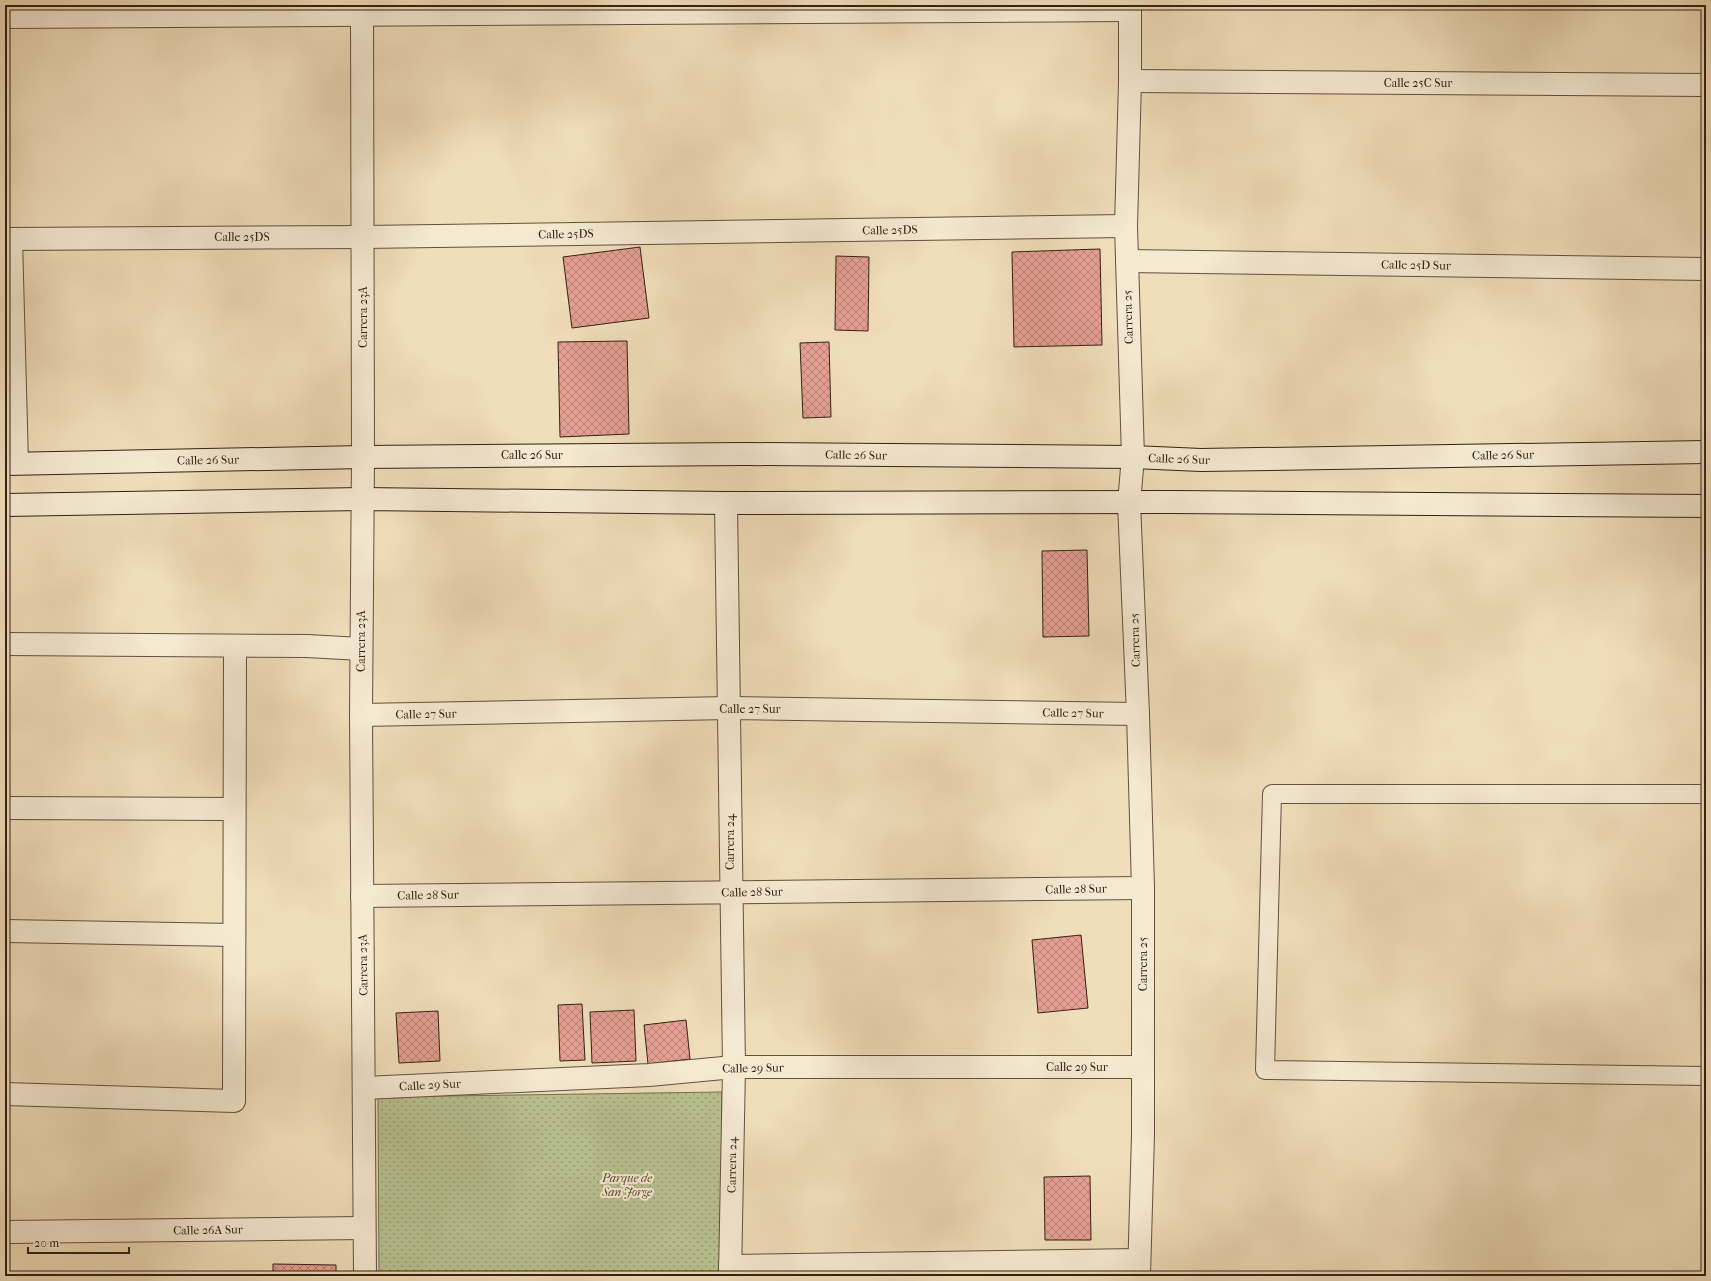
<svg xmlns="http://www.w3.org/2000/svg" width="1711" height="1281" font-family="'IM FELL French Canon',serif">
	<style>
		.park { fill: url(#park-dots); stroke: #767152 }
		.building { fill: url(#building-cross-hatch); stroke: #352113 }
		.lines { fill: none; stroke-linecap: round; stroke-linejoin: round }
		.lane-casing { stroke: #64503d; stroke-width: 20 }
		.street-casing { stroke: #64503d; stroke-width: 24 }
		.secondary-casing { stroke: #352113; stroke-width: 24 }
		.lane { stroke: #f5e9d2; stroke-width: 18 }
		.street { stroke: #f5e9d2; stroke-width: 22 }
		.secondary { stroke: #f5e9d2; stroke-width: 22 }
		.labels { text-anchor: middle; dominant-baseline: central; stroke-width: 4; stroke-linejoin: round; paint-order: stroke }
		.street-label { font-size: 12px; fill: #352113; stroke: #f5e9d2 }
		.park-label { font-size: 12px; font-style: italic; fill: #564932; stroke: #f5e9d2 }
	</style>
	<defs>
		<pattern id="park-dots" width="8" height="8" patternUnits="userSpaceOnUse"><rect width="8" height="8" fill="#b8c191"/><path d="M2 2h.1M6 6h.1" fill="none" stroke="#969c75" stroke-width="1.8" stroke-linecap="round"/></pattern>
		<pattern id="building-cross-hatch" width="8" height="8" patternUnits="userSpaceOnUse"><rect width="8" height="8" fill="#e5a093"/><path d="M0 0l8 8M0 8l8-8" fill="none" stroke="#ba8277"/></pattern>
	</defs>
	<rect width="100%" height="100%" fill="#f0ddba"/>
	<filter id="stains"><feTurbulence type="fractalNoise" baseFrequency=".005" numOctaves="4"/><feColorMatrix values="0 0 0 0 .2 0 0 0 0 .09 0 0 0 0 .02 0 0 0 .5 -.17"/></filter>
	<radialGradient id="worn" r=".72"><stop offset=".6" stop-color="#630" stop-opacity="0"/><stop offset="1" stop-color="#630" stop-opacity=".3"/></radialGradient>
	<path class="park" d="M 722,1092 L 721,1276 L 379,1276 L 378,1097 Z"/>
	<g class="building">
		<path d="M 640,247 L 649,318 L 572,328 L 563,257 Z"/>
		<path d="M 1100,249 L 1102,345 L 1014,347 L 1012,252 Z"/>
		<path d="M 836,256 L 869,257 L 868,331 L 835,330 Z"/>
		<path d="M 627,341 L 629,434 L 560,437 L 558,342 Z"/>
		<path d="M 829,342 L 831,417 L 803,418 L 800,343 Z"/>
		<path d="M 1087,550 L 1089,636 L 1043,637 L 1042,551 Z"/>
		<path d="M 1081,935 L 1088,1008 L 1038,1013 L 1032,940 Z"/>
		<path d="M 582,1004 L 585,1060 L 560,1061 L 558,1005 Z"/>
		<path d="M 634,1010 L 636,1061 L 592,1063 L 590,1012 Z"/>
		<path d="M 438,1011 L 440,1061 L 399,1063 L 396,1013 Z"/>
		<path d="M 686,1020 L 690,1059 L 648,1064 L 644,1025 Z"/>
		<path d="M 1090,1176 L 1091,1240 L 1045,1240 L 1044,1177 Z"/>
		<path d="M 273,1264 L 336,1265 L 336,1276 L 273,1276 Z"/>
	</g>
	<g class="lines">
		<defs>
			<g id="lane">
				<path d="M 13,239 L 19,464"/>
				<path d="M 1706,794 L 1272,794 L 1265,1070 L 1706,1076"/>
			</g>
			<g id="street">
				<path d="M 362,5 L 363,457 L 361,715 L 365,1276"/>
				<path d="M 1130,5 L 1130,81 L 1126,226 L 1133,457 L 1129,503 L 1138,714 L 1143,888 L 1143,1135 L 1139,1276"/>
				<path d="M 5,17 L 1130,10"/>
				<path d="M 1130,81 L 1706,85"/>
				<path d="M 5,239 L 363,237 L 1126,226"/>
				<path d="M 1127,261 L 1706,269"/>
				<path d="M 726,503 L 734,1067 L 730,1276"/>
				<path d="M 5,644 L 307,646 L 361,649"/>
				<path d="M 361,715 L 729,708 L 1138,714"/>
				<path d="M 5,808 L 234,809"/>
				<path d="M 362,896 L 1143,888"/>
				<path d="M 5,931 L 234,935"/>
				<path d="M 364,1088 L 649,1075 L 734,1067 L 1143,1067"/>
				<path d="M 5,1094 L 234,1101 L 235,647"/>
				<path d="M 5,1232 L 364,1228"/>
				<path d="M 730,1266 L 1139,1260"/>
			</g>
			<g id="secondary">
				<path d="M 5,464 L 363,457 L 747,454 L 1133,457 L 1201,460 L 1706,452"/>
				<path d="M 5,505 L 362,499 L 726,503 L 1170,502 L 1706,506"/>
			</g>
		</defs>
		<use href="#lane" class="lane-casing"/>
		<use href="#street" class="street-casing"/>
		<use href="#secondary" class="secondary-casing"/>
		<use href="#lane" class="lane"/>
		<use href="#street" class="street"/>
		<use href="#secondary" class="secondary"/>
	</g>
	<g class="labels">
		<g class="street-label">
			<text x="1418" y="83">Calle 25C Sur</text>
			<text transform="translate(890 230) rotate(-1)">Calle 25DS</text>
			<text transform="translate(566 234) rotate(-1)">Calle 25DS</text>
			<text x="242" y="237">Calle 25DS</text>
			<text transform="translate(1416 265) rotate(1)">Calle 25D Sur</text>
			<text transform="translate(363 317) rotate(-90)">Carrera 23A</text>
			<text transform="translate(1128 317) rotate(-92)">Carrera 25</text>
			<text x="532" y="455">Calle 26 Sur</text>
			<text transform="translate(856 455) rotate(1)">Calle 26 Sur</text>
			<text transform="translate(1503 455) rotate(-1)">Calle 26 Sur</text>
			<text transform="translate(1179 459) rotate(2)">Calle 26 Sur</text>
			<text transform="translate(208 460) rotate(-1)">Calle 26 Sur</text>
			<text transform="translate(1135 640) rotate(-92)">Carrera 25</text>
			<text transform="translate(361 641) rotate(-90)">Carrera 23A</text>
			<text x="750" y="709">Calle 27 Sur</text>
			<text transform="translate(1073 713) rotate(1)">Calle 27 Sur</text>
			<text transform="translate(426 714) rotate(-1)">Calle 27 Sur</text>
			<text transform="translate(730 842) rotate(-90)">Carrera 24</text>
			<text transform="translate(1076 889) rotate(-1)">Calle 28 Sur</text>
			<text transform="translate(752 892) rotate(-1)">Calle 28 Sur</text>
			<text transform="translate(428 895) rotate(-1)">Calle 28 Sur</text>
			<text transform="translate(1143 964) rotate(-90)">Carrera 25</text>
			<text transform="translate(363 965) rotate(-91)">Carrera 23A</text>
			<text x="1077" y="1067">Calle 29 Sur</text>
			<text transform="translate(753 1068) rotate(-1)">Calle 29 Sur</text>
			<text transform="translate(430 1085) rotate(-3)">Calle 29 Sur</text>
			<text transform="translate(732 1165) rotate(-89)">Carrera 24</text>
			<text transform="translate(208 1230) rotate(-1)">Calle 26A Sur</text>
		</g>
		<g class="park-label">
			<text x="627" y="1178">Parque de<tspan x="627" dy="14">San Jorge</tspan></text>
		</g>
	</g>
	<rect width="1711" height="1281" fill="none" stroke="#f0ddba" stroke-width="20"/>
	<rect x="6" y="6" width="1699" height="1269" fill="none" stroke="#352113" stroke-width="2"/>
	<rect x="10" y="10" width="1691" height="1261" fill="none" stroke="#352113"/>
	<path d="M28 1247v6h101v-6" fill="none" stroke="#352113" stroke-width="2"/>
	<text x="34" y="1247" font-size="12" fill="#352113" stroke="#f5e9d2" stroke-width="3" paint-order="stroke">20 m</text>
	<rect width="100%" height="100%" filter="url(#stains)"/>
	<rect width="100%" height="100%" fill="url(#worn)"/>
</svg>
